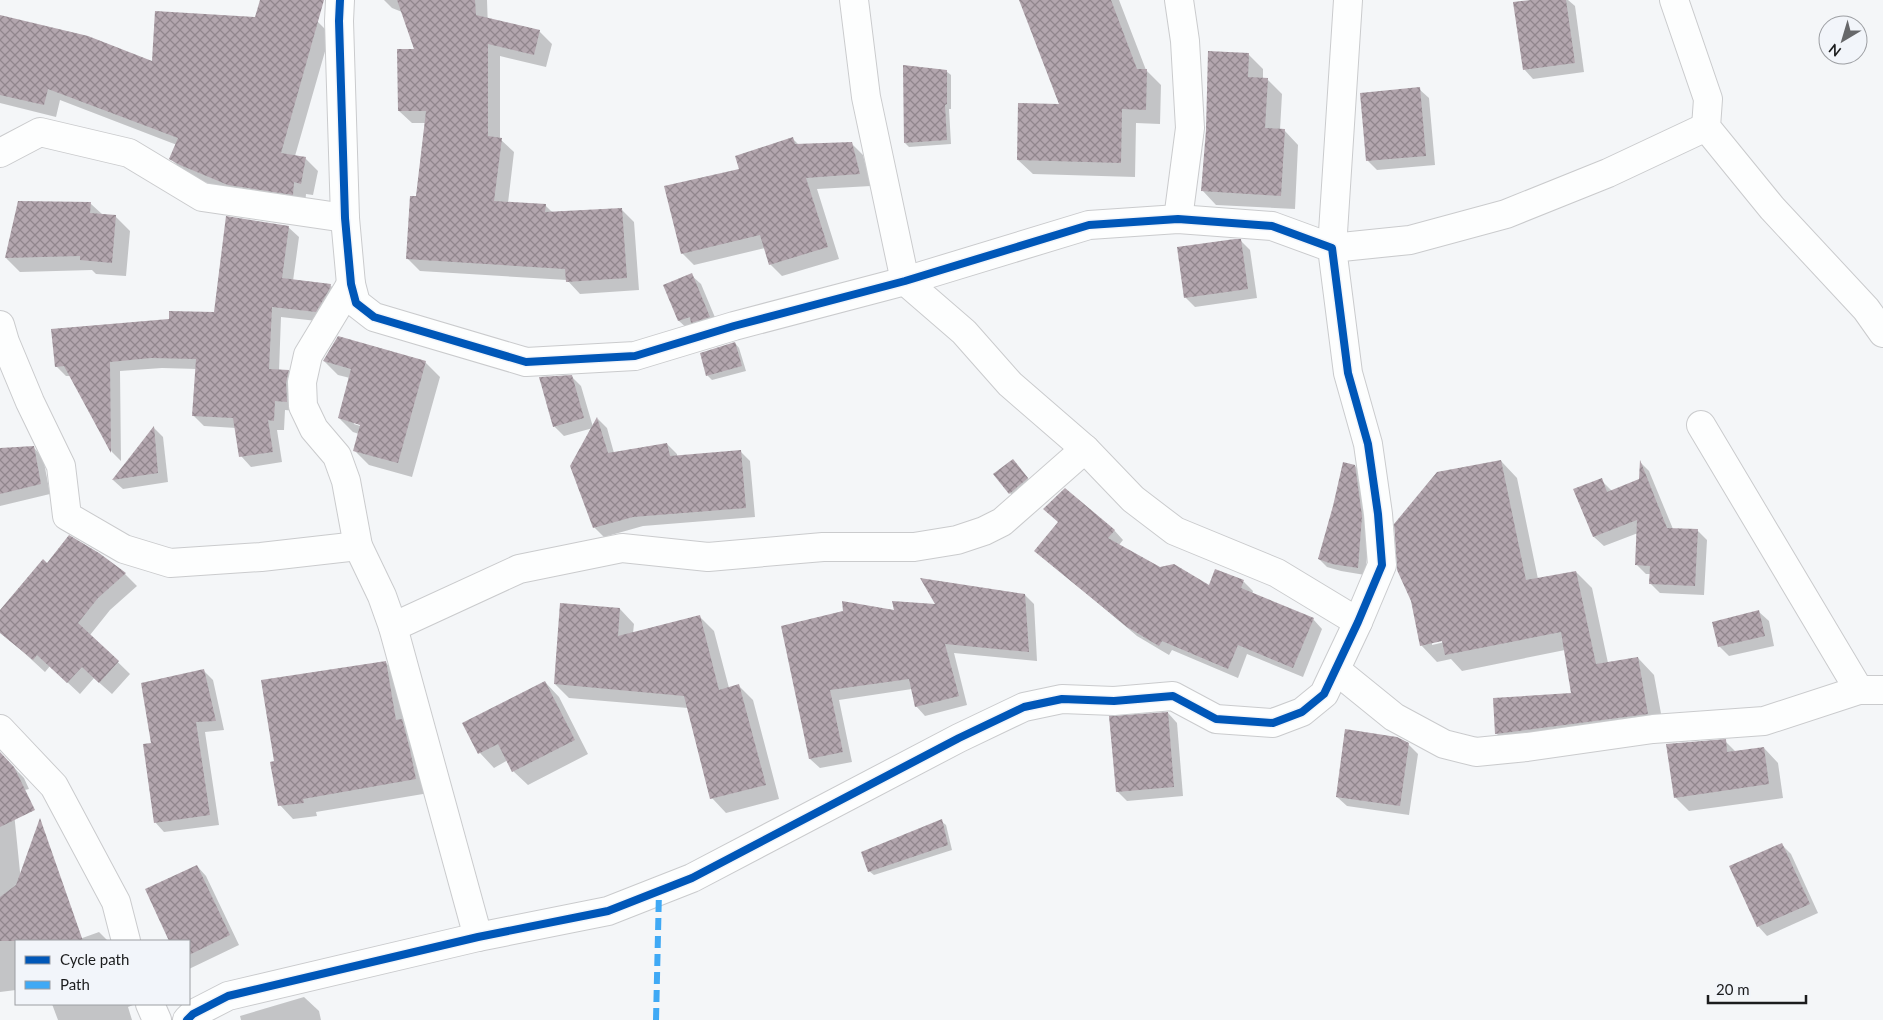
<svg xmlns="http://www.w3.org/2000/svg" width="1883" height="1020" font-family="Lato,sans-serif">
	<style>
		.shadow { fill: #0003; fill-rule: evenodd }
		.building { fill: url(#building-cross-hatch) }
		.lines { fill: none; stroke-linecap: round; stroke-linejoin: round }
		.minor-casing { stroke: #cacbcd; stroke-width: 30 }
		.minor { stroke: #fdfefe; stroke-width: 28 }
		.quiet { stroke: #3fa9f5; stroke-width: 6; stroke-dasharray: 12 6; stroke-linecap: butt }
		.cycleway-casing { stroke: #f2f5fa; stroke-width: 11 }
		.cycleway { stroke: #0057b8; stroke-width: 8 }
	</style>
	<defs>
		<pattern id="building-cross-hatch" width="8" height="8" patternUnits="userSpaceOnUse" patternTransform="scale(1.25)"><rect width="8" height="8" fill="#b3a6ae"/><path d="M0 0l8 8M0 8l8-8" fill="none" stroke="#91868d"/></pattern>
	</defs>
	<rect width="100%" height="100%" fill="#f4f6f8"/>
	<g class="shadow">
		<path d="M 384,0 L 487,0 L 488,30 L 539,31 L 552,44 L 546,67 L 500,56 L 500,139 L 514,152 L 508,203 L 545,205 L 553,213 L 621,209 L 634,222 L 639,290 L 580,294 L 567,280 L 420,271 L 408,259 L 426,123 L 412,123 L 399,111 L 415,50 L 402,12 L 392,8 Z"/>
		<path d="M 1020,0 L 1119,0 L 1146,70 L 1161,85 L 1160,124 L 1136,123 L 1135,177 L 1033,174 L 1018,160 L 1060,106 Z"/>
		<path d="M 1541,0 L 1568,0 L 1575,6 L 1584,72 L 1533,79 L 1524,69 Z"/>
		<path d="M 156,12 L 318,22 L 330,34 L 295,156 L 305,158 L 318,171 L 313,195 L 306,194 L 305,206 L 241,197 L 193,177 L 183,171 L 171,159 L 177,145 L 60,100 L 56,117 L 0,103 L 0,16 L 153,63 Z"/>
		<path d="M 1249,55 L 1263,69 L 1263,79 L 1267,79 L 1282,94 L 1280,130 L 1284,130 L 1298,145 L 1295,209 L 1216,205 L 1202,190 L 1207,130 Z"/>
		<path d="M 946,71 L 951,75 L 951,109 L 949,109 L 951,144 L 909,147 L 905,143 Z"/>
		<path d="M 1419,89 L 1429,98 L 1435,165 L 1377,170 L 1367,160 Z"/>
		<path d="M 793,139 L 799,145 L 851,143 L 863,155 L 871,186 L 817,189 L 839,259 L 782,276 L 770,264 L 765,248 L 694,265 L 682,253 L 740,169 Z"/>
		<path d="M 19,203 L 91,204 L 103,215 L 115,216 L 130,231 L 126,276 L 96,274 L 92,270 L 20,272 L 6,258 Z"/>
		<path d="M 288,227 L 299,237 L 293,281 L 330,285 L 340,295 L 326,322 L 281,317 L 279,371 L 288,371 L 298,381 L 297,411 L 285,410 L 284,430 L 277,430 L 282,462 L 251,467 L 241,456 L 236,428 L 204,426 L 194,416 L 197,369 L 162,368 L 120,371 L 121,461 L 112,452 L 70,376 L 66,376 L 56,366 L 170,320 L 215,314 Z"/>
		<path d="M 1241,241 L 1250,250 L 1257,298 L 1195,307 L 1185,297 Z"/>
		<path d="M 691,275 L 701,284 L 719,327 L 689,330 L 679,321 L 665,286 Z"/>
		<path d="M 735,343 L 739,348 L 746,371 L 712,380 L 707,375 Z"/>
		<path d="M 324,361 L 425,362 L 440,377 L 412,477 L 369,465 L 355,451 L 359,434 L 353,432 L 339,418 L 350,378 L 338,375 ZM 354,422 L 366,428 L 354,424 Z"/>
		<path d="M 571,376 L 581,386 L 593,427 L 598,419 L 607,428 L 614,453 L 667,444 L 677,454 L 677,457 L 740,451 L 750,461 L 755,517 L 643,526 L 604,537 L 594,527 L 593,428 L 564,436 L 554,426 Z"/>
		<path d="M 154,428 L 163,437 L 168,482 L 123,489 L 113,480 Z"/>
		<path d="M 33,447 L 43,457 L 50,494 L 0,506 L 0,449 Z"/>
		<path d="M 1501,461 L 1517,478 L 1538,579 L 1576,572 L 1592,588 L 1608,663 L 1638,658 L 1654,675 L 1664,730 L 1513,750 L 1497,734 L 1494,699 L 1573,695 L 1565,650 L 1462,671 L 1451,659 L 1437,662 L 1421,645 ZM 1448,639 L 1449,641 L 1432,645 L 1432,642 Z"/>
		<path d="M 1641,463 L 1649,471 L 1673,529 L 1697,530 L 1707,540 L 1704,595 L 1660,593 L 1650,583 L 1651,574 L 1646,574 L 1637,565 L 1638,533 L 1604,546 L 1594,537 L 1601,480 L 1612,491 L 1640,480 Z"/>
		<path d="M 1017,465 L 1032,483 L 1014,498 L 1010,493 Z"/>
		<path d="M 1355,466 L 1363,474 L 1370,530 L 1365,575 L 1341,571 L 1327,567 L 1319,559 Z"/>
		<path d="M 1114,530 L 1123,540 L 1119,545 L 1159,569 L 1210,587 L 1216,571 L 1244,582 L 1253,591 L 1252,594 L 1313,619 L 1322,629 L 1303,677 L 1247,654 L 1238,678 L 1172,650 L 1169,655 L 1137,636 L 1036,551 Z"/>
		<path d="M 98,554 L 125,574 L 137,586 L 110,610 L 90,635 L 130,674 L 112,694 L 94,678 L 80,694 L 50,666 L 45,672 L 8,638 L 48,565 Z"/>
		<path d="M 1025,595 L 1034,604 L 1037,661 L 954,653 L 967,705 L 925,716 L 916,706 L 912,689 L 839,700 L 852,762 L 820,768 L 810,759 L 782,627 Z"/>
		<path d="M 620,609 L 634,624 L 633,633 L 700,617 L 714,631 L 729,688 L 739,686 L 753,700 L 779,799 L 726,813 L 712,798 L 688,708 L 569,698 L 555,684 Z"/>
		<path d="M 1759,612 L 1769,621 L 1774,646 L 1729,656 L 1719,646 Z"/>
		<path d="M 386,663 L 400,677 L 429,793 L 316,812 L 317,816 L 293,819 L 280,805 L 276,762 Z"/>
		<path d="M 203,670 L 213,680 L 224,730 L 205,732 L 219,825 L 164,832 L 155,822 L 153,744 Z"/>
		<path d="M 545,682 L 559,697 L 588,754 L 528,785 L 513,771 L 508,760 L 494,768 L 480,753 L 464,723 Z"/>
		<path d="M 1168,713 L 1177,723 L 1183,796 L 1127,801 L 1117,791 Z"/>
		<path d="M 1725,741 L 1736,752 L 1764,748 L 1778,763 L 1783,798 L 1689,811 L 1675,797 Z"/>
		<path d="M 1408,744 L 1418,754 L 1409,815 L 1347,806 L 1337,797 Z"/>
		<path d="M 0,753 L 24,778 L 29,789 L 12,793 L 27,941 L 16,941 L 16,990 L 0,992 Z"/>
		<path d="M 941,821 L 946,825 L 952,850 L 874,875 L 869,871 Z"/>
		<path d="M 1781,844 L 1791,854 L 1818,913 L 1767,936 L 1758,926 Z"/>
		<path d="M 197,866 L 206,876 L 239,945 L 189,969 L 189,941 L 171,941 L 146,890 Z"/>
		<path d="M 99,932 L 108,941 L 74,941 Z"/>
		<path d="M 304,997 L 319,1011 L 321,1020 L 241,1020 L 240,1016 Z"/>
		<path d="M 52,1004 L 132,1004 L 133,1005 L 128,1007 L 132,1020 L 58,1020 Z"/>
	</g>
	<g class="building">
		<path d="M 260,0 L 324,0 L 281,153 L 306,157 L 301,184 L 294,182 L 293,195 L 228,185 L 180,165 L 169,159 L 178,138 L 48,89 L 44,105 L 0,95 L 0,15 L 88,36 L 152,61 L 155,11 L 255,17 Z"/>
		<path d="M 397,0 L 475,0 L 476,15 L 540,30 L 534,55 L 488,44 L 488,136 L 502,138 L 494,201 L 546,204 L 545,212 L 622,208 L 627,278 L 566,282 L 565,269 L 406,259 L 410,196 L 416,196 L 426,111 L 398,111 L 397,49 L 414,49 Z"/>
		<path d="M 1019,0 L 1111,0 L 1137,69 L 1147,69 L 1146,110 L 1122,109 L 1121,163 L 1017,160 L 1018,103 L 1059,104 Z"/>
		<path d="M 1531,0 L 1566,0 L 1575,63 L 1523,70 L 1513,2 Z"/>
		<path d="M 1208,51 L 1249,53 L 1248,77 L 1268,78 L 1265,128 L 1285,129 L 1281,196 L 1201,191 L 1206,130 Z"/>
		<path d="M 903,65 L 947,70 L 947,104 L 945,105 L 947,140 L 904,143 Z"/>
		<path d="M 1420,87 L 1426,156 L 1366,161 L 1360,93 Z"/>
		<path d="M 793,137 L 795,144 L 852,142 L 860,174 L 806,178 L 828,247 L 769,265 L 760,235 L 681,254 L 664,186 L 739,169 L 735,156 Z"/>
		<path d="M 18,201 L 91,202 L 90,213 L 116,215 L 112,263 L 80,260 L 80,256 L 5,258 Z"/>
		<path d="M 226,216 L 289,226 L 282,278 L 331,284 L 330,288 L 316,312 L 272,307 L 269,369 L 289,370 L 286,383 L 287,402 L 275,401 L 274,421 L 268,420 L 273,452 L 239,457 L 233,418 L 192,416 L 196,359 L 151,358 L 110,362 L 111,453 L 64,366 L 55,367 L 51,329 L 169,319 L 169,311 L 214,312 Z"/>
		<path d="M 1235,239 L 1241,239 L 1248,289 L 1184,298 L 1177,247 Z"/>
		<path d="M 692,273 L 710,317 L 691,323 L 690,317 L 678,321 L 663,285 Z"/>
		<path d="M 338,336 L 426,361 L 398,463 L 353,451 L 360,425 L 338,418 L 351,369 L 323,361 Z"/>
		<path d="M 735,342 L 742,366 L 706,376 L 700,353 Z"/>
		<path d="M 572,375 L 584,418 L 553,427 L 539,377 Z"/>
		<path d="M 597,417 L 608,453 L 667,443 L 670,456 L 741,450 L 746,508 L 633,517 L 593,528 L 570,466 Z"/>
		<path d="M 154,426 L 158,473 L 112,480 Z"/>
		<path d="M 34,446 L 41,484 L 0,494 L 0,448 Z"/>
		<path d="M 1013,459 L 1028,478 L 1009,494 L 993,474 Z"/>
		<path d="M 1501,460 L 1526,580 L 1576,571 L 1596,664 L 1638,657 L 1648,714 L 1495,734 L 1493,698 L 1571,693 L 1561,632 L 1445,655 L 1442,641 L 1420,646 L 1411,601 L 1397,570 L 1394,524 L 1437,472 Z"/>
		<path d="M 1640,460 L 1667,528 L 1698,529 L 1695,586 L 1649,584 L 1650,566 L 1635,565 L 1637,520 L 1593,537 L 1573,489 L 1602,478 L 1607,492 L 1639,479 Z"/>
		<path d="M 1343,462 L 1355,465 L 1362,516 L 1358,568 L 1332,564 L 1318,559 L 1333,506 Z"/>
		<path d="M 1065,488 L 1115,530 L 1108,538 L 1160,567 L 1174,564 L 1209,585 L 1215,569 L 1244,580 L 1241,588 L 1314,618 L 1293,668 L 1238,645 L 1228,669 L 1162,641 L 1159,646 L 1127,627 L 1034,551 L 1058,522 L 1043,509 Z"/>
		<path d="M 69,535 L 99,553 L 126,573 L 98,598 L 78,623 L 119,661 L 99,683 L 82,667 L 67,683 L 37,655 L 33,660 L 0,633 L 0,610 L 43,559 L 47,563 Z"/>
		<path d="M 920,578 L 1025,594 L 1029,652 L 945,644 L 959,696 L 915,707 L 909,679 L 830,690 L 843,752 L 809,759 L 781,626 L 843,611 L 842,601 L 894,610 L 892,601 L 935,604 Z"/>
		<path d="M 560,603 L 620,608 L 618,636 L 700,615 L 719,690 L 739,684 L 766,785 L 710,799 L 684,696 L 554,684 Z"/>
		<path d="M 1759,610 L 1765,636 L 1718,647 L 1712,622 Z"/>
		<path d="M 386,661 L 396,720 L 402,719 L 410,750 L 416,779 L 303,799 L 304,803 L 278,806 L 270,762 L 274,761 L 261,680 Z"/>
		<path d="M 204,669 L 216,721 L 196,722 L 210,815 L 154,823 L 143,744 L 151,743 L 141,683 Z"/>
		<path d="M 545,681 L 575,740 L 512,772 L 498,744 L 478,754 L 462,723 Z"/>
		<path d="M 1168,712 L 1174,787 L 1116,792 L 1109,716 Z"/>
		<path d="M 1345,729 L 1397,737 L 1409,743 L 1400,806 L 1336,797 Z"/>
		<path d="M 1726,739 L 1727,752 L 1764,747 L 1769,784 L 1674,798 L 1666,744 Z"/>
		<path d="M 0,752 L 14,767 L 35,810 L 0,827 Z"/>
		<path d="M 40,818 L 83,941 L 0,941 L 0,897 L 16,885 Z"/>
		<path d="M 942,819 L 948,845 L 868,872 L 861,852 Z"/>
		<path d="M 1782,843 L 1810,904 L 1757,927 L 1729,866 Z"/>
		<path d="M 197,865 L 230,935 L 189,955 L 189,941 L 169,941 L 145,889 Z"/>
	</g>
	<g class="lines">
		<defs>
			<g id="minor">
				<path d="M 854,0 L 866,97 L 905,281 L 964,332 L 1010,384 L 1085,449 L 1133,499 L 1175,531 L 1277,573 L 1358,622"/>
				<path d="M 1348,0 L 1332,248 L 1410,240 L 1506,214 L 1608,173 L 1706,127"/>
				<path d="M 1674,0 L 1708,99 L 1706,127 L 1772,208 L 1866,309 L 1883,333"/>
				<path d="M 0,153 L 40,132 L 129,153 L 202,197 L 345,218"/>
				<path d="M 1178,219 L 1190,128 L 1185,41 L 1179,0"/>
				<path d="M 351,284 L 308,355 L 302,382 L 303,406 L 314,429 L 337,456 L 346,481 L 358,546 L 382,596 L 393,627 L 478,937"/>
				<path d="M 0,325 L 5,342 L 30,402 L 61,466 L 67,516 L 124,549 L 170,563 L 261,557 L 358,546"/>
				<path d="M 1701,425 L 1859,690"/>
				<path d="M 393,627 L 519,569 L 622,548 L 708,557 L 823,547 L 914,547 L 957,540 L 984,531 L 1002,522 L 1085,449"/>
				<path d="M 1336,670 L 1394,717 L 1444,744 L 1476,752 L 1527,747 L 1653,729 L 1764,721 L 1859,690 L 1883,690"/>
				<path d="M 0,729 L 54,786 L 116,902 L 126,941"/>
				<path d="M 150,1004 L 157,1020"/>
				<path d="M 187,1020 L 193,1014 L 228,996 L 478,937 L 608,911 L 692,878 L 959,738 L 1024,707 L 1062,699 L 1114,701 L 1173,696 L 1216,719 L 1273,723 L 1302,712 L 1324,694 L 1358,622 L 1382,565 L 1378,514 L 1368,444 L 1348,373 L 1332,248 L 1272,226 L 1178,219 L 1089,225 L 905,281 L 734,326 L 635,356 L 526,362 L 374,317 L 356,303 L 351,284 L 345,218 L 339,21 L 340,0"/>
			</g>
		</defs>
		<use href="#minor" class="minor-casing"/>
		<use href="#minor" class="minor"/>
		<path class="quiet" d="M 656,1020 L 659,891"/>
		<defs>
			<path id="cycleway" d="M 187,1020 L 193,1014 L 228,996 L 478,937 L 608,911 L 692,878 L 959,738 L 1024,707 L 1062,699 L 1114,701 L 1173,696 L 1216,719 L 1273,723 L 1302,712 L 1324,694 L 1358,622 L 1382,565 L 1378,514 L 1368,444 L 1348,373 L 1332,248 L 1272,226 L 1178,219 L 1089,225 L 905,281 L 734,326 L 635,356 L 526,362 L 374,317 L 356,303 L 351,284 L 345,218 L 339,21 L 340,0"/>
		</defs>
		<use href="#cycleway" class="cycleway-casing"/>
		<use href="#cycleway" class="cycleway"/>
	</g>
	<rect x="15" y="940" width="175" height="65" fill="#f2f5fa" stroke="#9c9ea2"/>
	<rect x="25" y="956" width="25" height="8" fill="#0057b8" stroke="#9c9ea2"/>
	<text x="60" y="965" font-size="15" fill="#1b1c1d">Cycle path</text>
	<rect x="25" y="981" width="25" height="8" fill="#3fa9f5" stroke="#9c9ea2"/>
	<text x="60" y="990" font-size="15" fill="#1b1c1d">Path</text>
	<g transform="translate(1843 40) rotate(218)"><circle r="24" fill="#f2f5fa" stroke="#9c9ea2"/>
	<path d="M0-4L9 19L0 12L-9 19Z" fill="#67686a"/>
	<text y="-8" font-size="14" font-weight="bold" text-anchor="middle" fill="#1b1c1d">N</text>
	</g>
	<path d="M1708 995v8h98v-8" fill="none" stroke="#1b1c1d" stroke-width="2.5"/>
	<text x="1716" y="995" font-size="15" fill="#1b1c1d" stroke="#f2f5fa" stroke-width="4" paint-order="stroke">20 m</text>
</svg>
